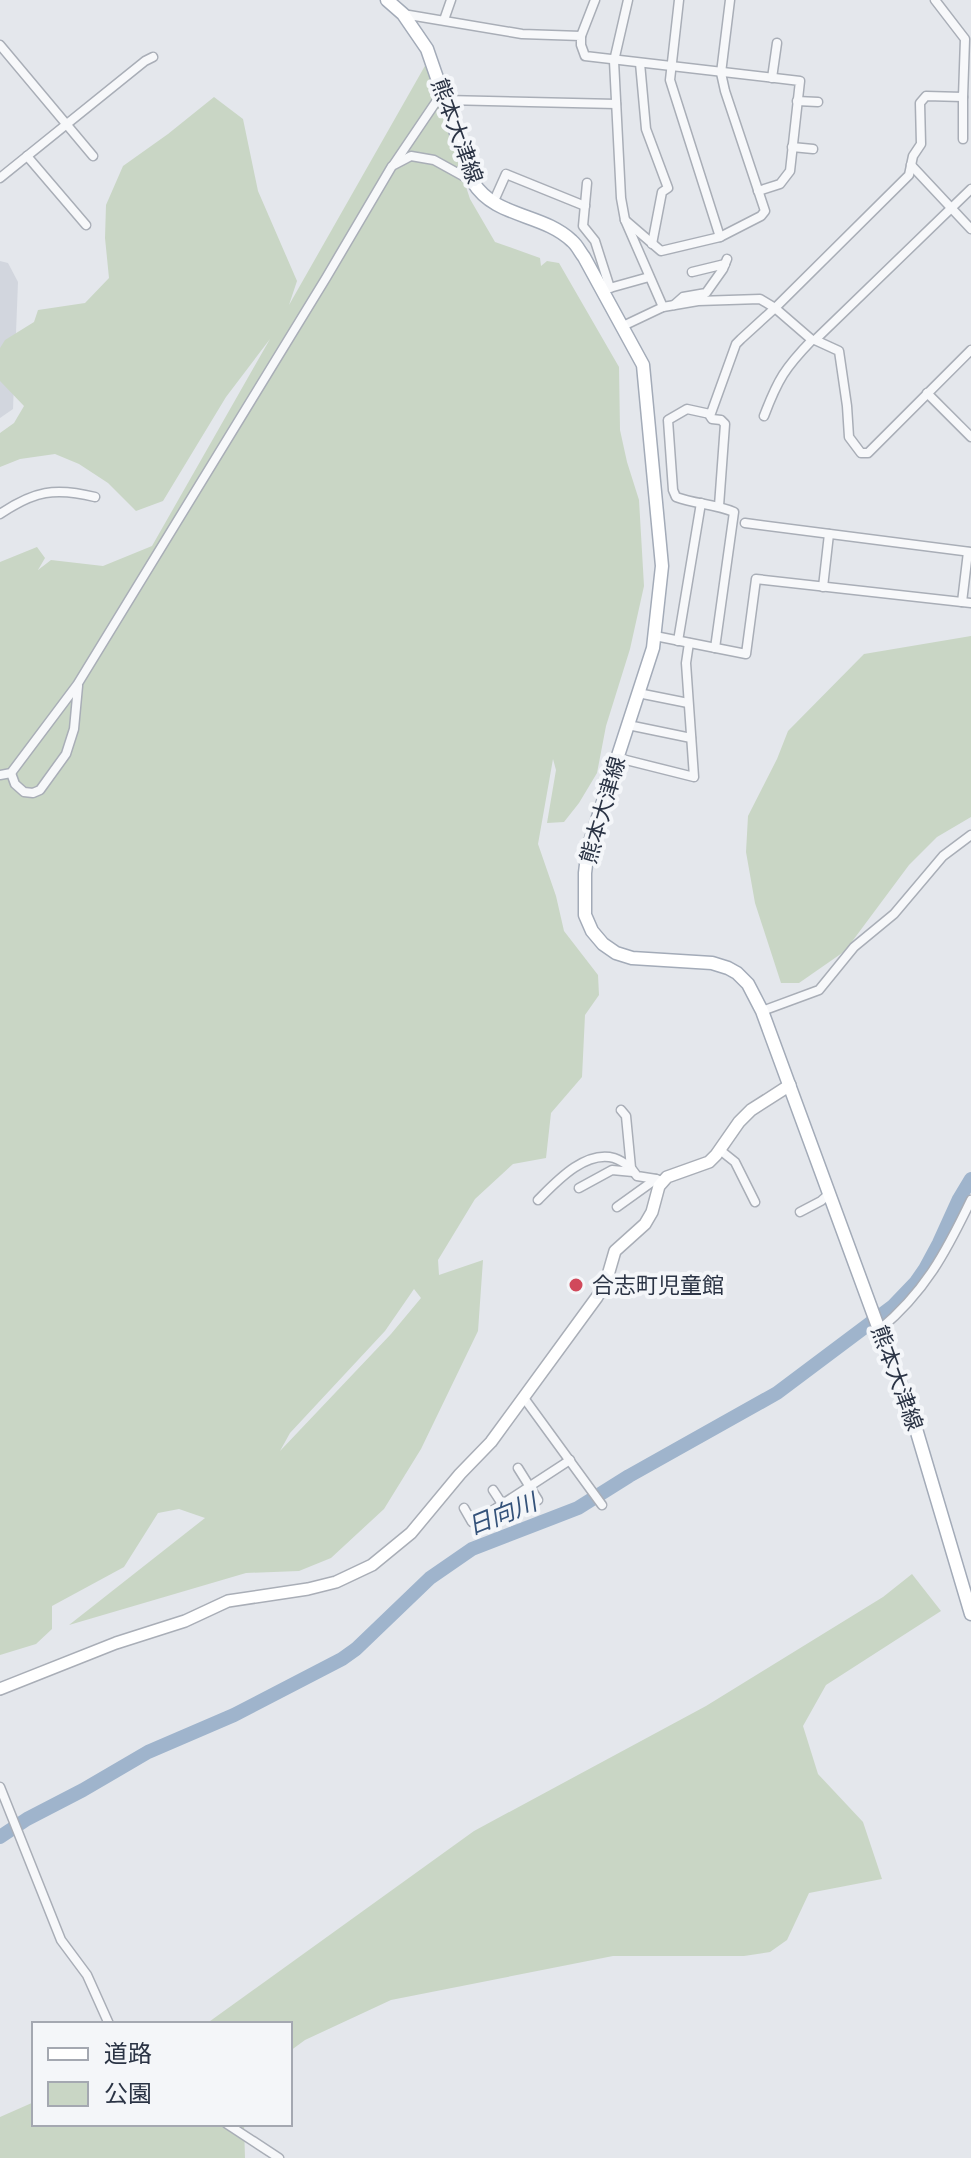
<svg xmlns="http://www.w3.org/2000/svg" width="971" height="2158" font-family="Poppins,'Noto Sans JP',sans-serif">
	<style>
		.built { fill: #d2d6de }
		.green { fill: #c9d6c5; fill-rule: evenodd }
		.lines { fill: none; stroke-linecap: round; stroke-linejoin: round }
		.river { stroke: #9fb4cc; stroke-width: 14 }
		.street-casing { stroke: #a9aeb7; stroke-width: 11 }
		.secondary-casing { stroke: #a9aeb7; stroke-width: 14 }
		.primary-casing { stroke: #a3abb8; stroke-width: 15 }
		.street { stroke: #f7f8fa; stroke-width: 8 }
		.secondary { stroke: #fff; stroke-width: 11 }
		.primary { stroke: #fff; stroke-width: 12 }
		.poi-dot { fill: #d1495b; stroke: #f4f6f9; stroke-width: 3 }
		.labels { text-anchor: middle; dominant-baseline: central; stroke-width: 8; stroke-linejoin: round; paint-order: stroke }
		.street-label { font-size: 22px; fill: #2b3445; stroke: #f4f6f9 }
		.poi-label { font-size: 22px; fill: #2b3445; stroke: #f4f6f9; text-anchor: start }
		.water-label { font-size: 24px; font-style: italic; fill: #34527a; stroke: #f4f6f9 }
	</style>
	<rect width="100%" height="100%" fill="#e4e7ec"/>
	<path class="built" d="M 0,261 L 8,263 L 18,282 L 13,409 L 0,418 Z"/>
	<g class="green">
		<path d="M 426,64 L 470,199 L 495,242 L 540,258 L 541,266 L 547,261 L 559,263 L 619,367 L 620,430 L 627,462 L 639,500 L 644,586 L 630,649 L 606,726 L 597,773 L 579,803 L 564,822 L 547,823 L 556,770 L 553,759 L 538,844 L 556,896 L 564,931 L 598,975 L 599,995 L 585,1015 L 582,1077 L 551,1113 L 546,1158 L 513,1164 L 475,1199 L 438,1260 L 439,1275 L 483,1260 L 478,1331 L 421,1449 L 384,1509 L 331,1558 L 299,1571 L 246,1573 L 69,1625 L 205,1518 L 179,1509 L 158,1513 L 124,1567 L 52,1606 L 52,1629 L 36,1644 L 0,1655 L 0,562 L 37,547 L 45,558 L 38,570 L 51,560 L 103,566 L 152,546 L 270,339 L 226,397 L 163,501 L 136,511 L 108,483 L 79,464 L 55,454 L 20,459 L 0,467 L 0,433 L 14,423 L 24,406 L 0,381 L 0,348 L 5,340 L 34,322 L 38,310 L 85,303 L 109,278 L 105,238 L 106,205 L 123,166 L 168,134 L 214,97 L 243,119 L 258,191 L 297,281 L 289,305 ZM 414,1289 L 421,1298 L 391,1334 L 280,1451 L 290,1433 L 385,1331 Z"/>
		<path d="M 971,636 L 971,817 L 937,837 L 909,865 L 845,951 L 799,983 L 781,983 L 755,903 L 746,852 L 748,816 L 777,759 L 788,731 L 864,654 Z"/>
		<path d="M 912,1574 L 941,1611 L 826,1685 L 803,1726 L 818,1774 L 863,1822 L 882,1879 L 809,1893 L 787,1940 L 770,1952 L 744,1956 L 613,1956 L 391,2000 L 305,2040 L 290,2051 L 290,2024 L 206,2024 L 474,1831 L 706,1706 L 883,1597 Z"/>
		<path d="M 34,2102 L 34,2124 L 244,2124 L 245,2158 L 0,2158 L 0,2117 Z"/>
	</g>
	<g class="lines">
		<path class="river" d="M 0,1837 L 27,1819 L 83,1790 L 148,1752 L 234,1715 L 342,1659 L 356,1649 L 430,1578 L 472,1549 L 578,1508 L 629,1476 L 777,1393 L 893,1306 L 916,1282 L 925,1269 L 939,1243 L 959,1199 L 971,1179"/>
		<defs>
			<g id="street">
				<path d="M 628,0 L 614,61 L 621,198 L 625,220 L 663,307"/>
				<path d="M 679,0 L 670,80 L 720,237"/>
				<path d="M 403,14 L 522,34 L 581,36 L 581,45 L 585,56 L 800,81 L 790,171 L 780,184 L 758,191"/>
				<path d="M 444,20 L 451,0"/>
				<path d="M 581,36 L 595,0"/>
				<path d="M 0,45 L 93,156"/>
				<path d="M 640,63 L 646,129 L 668,188 L 662,192 L 652,244"/>
				<path d="M 772,78 L 777,43"/>
				<path d="M 445,100 L 616,104"/>
				<path d="M 797,101 L 818,102"/>
				<path d="M 963,139 L 963,97"/>
				<path d="M 792,147 L 813,149"/>
				<path d="M 27,156 L 86,225"/>
				<path d="M 394,164 L 442,93"/>
				<path d="M 911,165 L 971,229"/>
				<path d="M 0,178 L 145,61 L 153,57"/>
				<path d="M 587,183 L 583,226 L 595,241 L 610,288"/>
				<path d="M 493,203 L 506,174 L 585,206"/>
				<path d="M 625,220 L 661,251 L 720,237 L 761,216 L 765,211 L 725,91 L 721,73 L 730,0"/>
				<path d="M 692,272 L 725,264"/>
				<path d="M 606,289 L 649,277"/>
				<path d="M 674,305 L 683,297 L 706,293 L 723,269 L 727,259"/>
				<path d="M 623,326 L 663,307 L 698,301 L 760,299 L 775,308 L 812,340 L 815,340 L 971,189"/>
				<path d="M 815,340 L 839,351 L 847,406 L 849,437 L 861,453 L 868,453 L 971,350"/>
				<path d="M 927,393 L 971,437"/>
				<path d="M 710,414 L 687,409 L 668,420 L 673,490 L 676,497 C 695,504 715,504 734,512 L 715,648"/>
				<path d="M 764,416 C 778,379 785,368 812,340"/>
				<path d="M 719,506 L 725,424 L 721,420 L 712,419 L 710,416 L 736,344 L 741,339 L 775,308 L 909,175 L 913,156 L 921,144 L 920,103 L 926,96 L 963,97 L 965,39 L 935,0"/>
				<path d="M 0,514 C 34,491 55,487 95,497"/>
				<path d="M 745,523 L 971,552"/>
				<path d="M 823,587 L 829,534"/>
				<path d="M 962,602 L 968,552"/>
				<path d="M 655,636 L 746,654 L 756,579 L 971,603"/>
				<path d="M 678,641 L 701,503"/>
				<path d="M 638,693 L 688,703"/>
				<path d="M 628,725 L 691,738"/>
				<path d="M 618,758 L 694,777 L 686,663 L 689,643"/>
				<path d="M 11,773 L 15,784 L 24,792 L 33,793 L 40,790 L 66,754 L 74,729 L 78,686"/>
				<path d="M 0,775 L 11,773 L 77,685 L 326,278 L 392,166 L 411,156 L 434,160 L 472,181"/>
				<path d="M 762,1011 L 819,990 L 854,947 L 894,914 L 943,856 L 971,835"/>
				<path d="M 621,1110 L 626,1116 L 631,1168 L 637,1176 L 656,1179"/>
				<path d="M 720,1150 L 735,1162 L 755,1202"/>
				<path d="M 579,1188 L 612,1170 L 633,1172"/>
				<path d="M 538,1200 C 556,1182 585,1150 614,1158 C 620,1160 626,1164 631,1168"/>
				<path d="M 617,1207 L 656,1179 L 659,1180"/>
				<path d="M 800,1212 L 821,1201 L 830,1193"/>
				<path d="M 879,1330 C 925,1292 946,1252 971,1200"/>
				<path d="M 524,1398 L 602,1505"/>
				<path d="M 518,1468 L 538,1500"/>
				<path d="M 493,1490 L 510,1516"/>
				<path d="M 464,1508 L 472,1522 L 475,1522 L 570,1460"/>
				<path d="M 0,1787 L 61,1940 L 87,1975 L 109,2024"/>
				<path d="M 227,2124 L 279,2158"/>
			</g>
			<path id="secondary" d="M 0,1689 L 116,1643 L 185,1621 L 228,1601 L 308,1589 L 336,1582 L 372,1565 L 411,1533 L 460,1474 L 491,1442 L 597,1297 L 606,1282 L 615,1251 L 645,1224 L 652,1212 L 659,1186 L 667,1177 L 709,1162 L 716,1155 L 739,1122 L 751,1110 L 790,1085"/>
			<path id="primary" d="M 387,0 L 403,14 L 427,49 L 473,182 C 495,218 543,213 572,241 C 577,245 580,252 584,257 L 643,365 L 662,566 L 653,648 L 588,848 L 585,873 L 585,915 L 592,931 L 603,944 L 616,953 L 632,958 L 712,963 L 728,968 L 737,973 L 748,984 L 762,1011 L 888,1354 L 908,1402 L 971,1614"/>
		</defs>
		<use href="#street" class="street-casing"/>
		<use href="#secondary" class="secondary-casing"/>
		<use href="#primary" class="primary-casing"/>
		<use href="#street" class="street"/>
		<use href="#secondary" class="secondary"/>
		<use href="#primary" class="primary"/>
	</g>
	<circle class="poi-dot" cx="576" cy="1285" r="8"/>
	<g class="labels">
		<g class="street-label">
			<text transform="translate(457 131) rotate(70)">熊本大津線</text>
			<text transform="translate(603 810) rotate(-74)">熊本大津線</text>
			<text transform="translate(897 1378) rotate(70)">熊本大津線</text>
		</g>
		<g class="poi-label">
			<text x="592" y="1285">合志町児童館</text>
		</g>
		<g class="water-label">
			<text transform="translate(502 1514) rotate(-22)">日向川</text>
		</g>
	</g>
	<rect x="32" y="2022" width="260" height="104" fill="#f4f6f9" stroke="#a4a8b1" stroke-width="2"/>
	<rect x="48" y="2048" width="40" height="12" fill="#ffffff" stroke="#a4a8b1" stroke-width="2"/>
	<text x="104" y="2062" font-size="24" fill="#2b3445">道路</text>
	<rect x="48" y="2082" width="40" height="24" fill="#c9d6c5" stroke="#a4a8b1" stroke-width="2"/>
	<text x="104" y="2102" font-size="24" fill="#2b3445">公園</text>
</svg>
